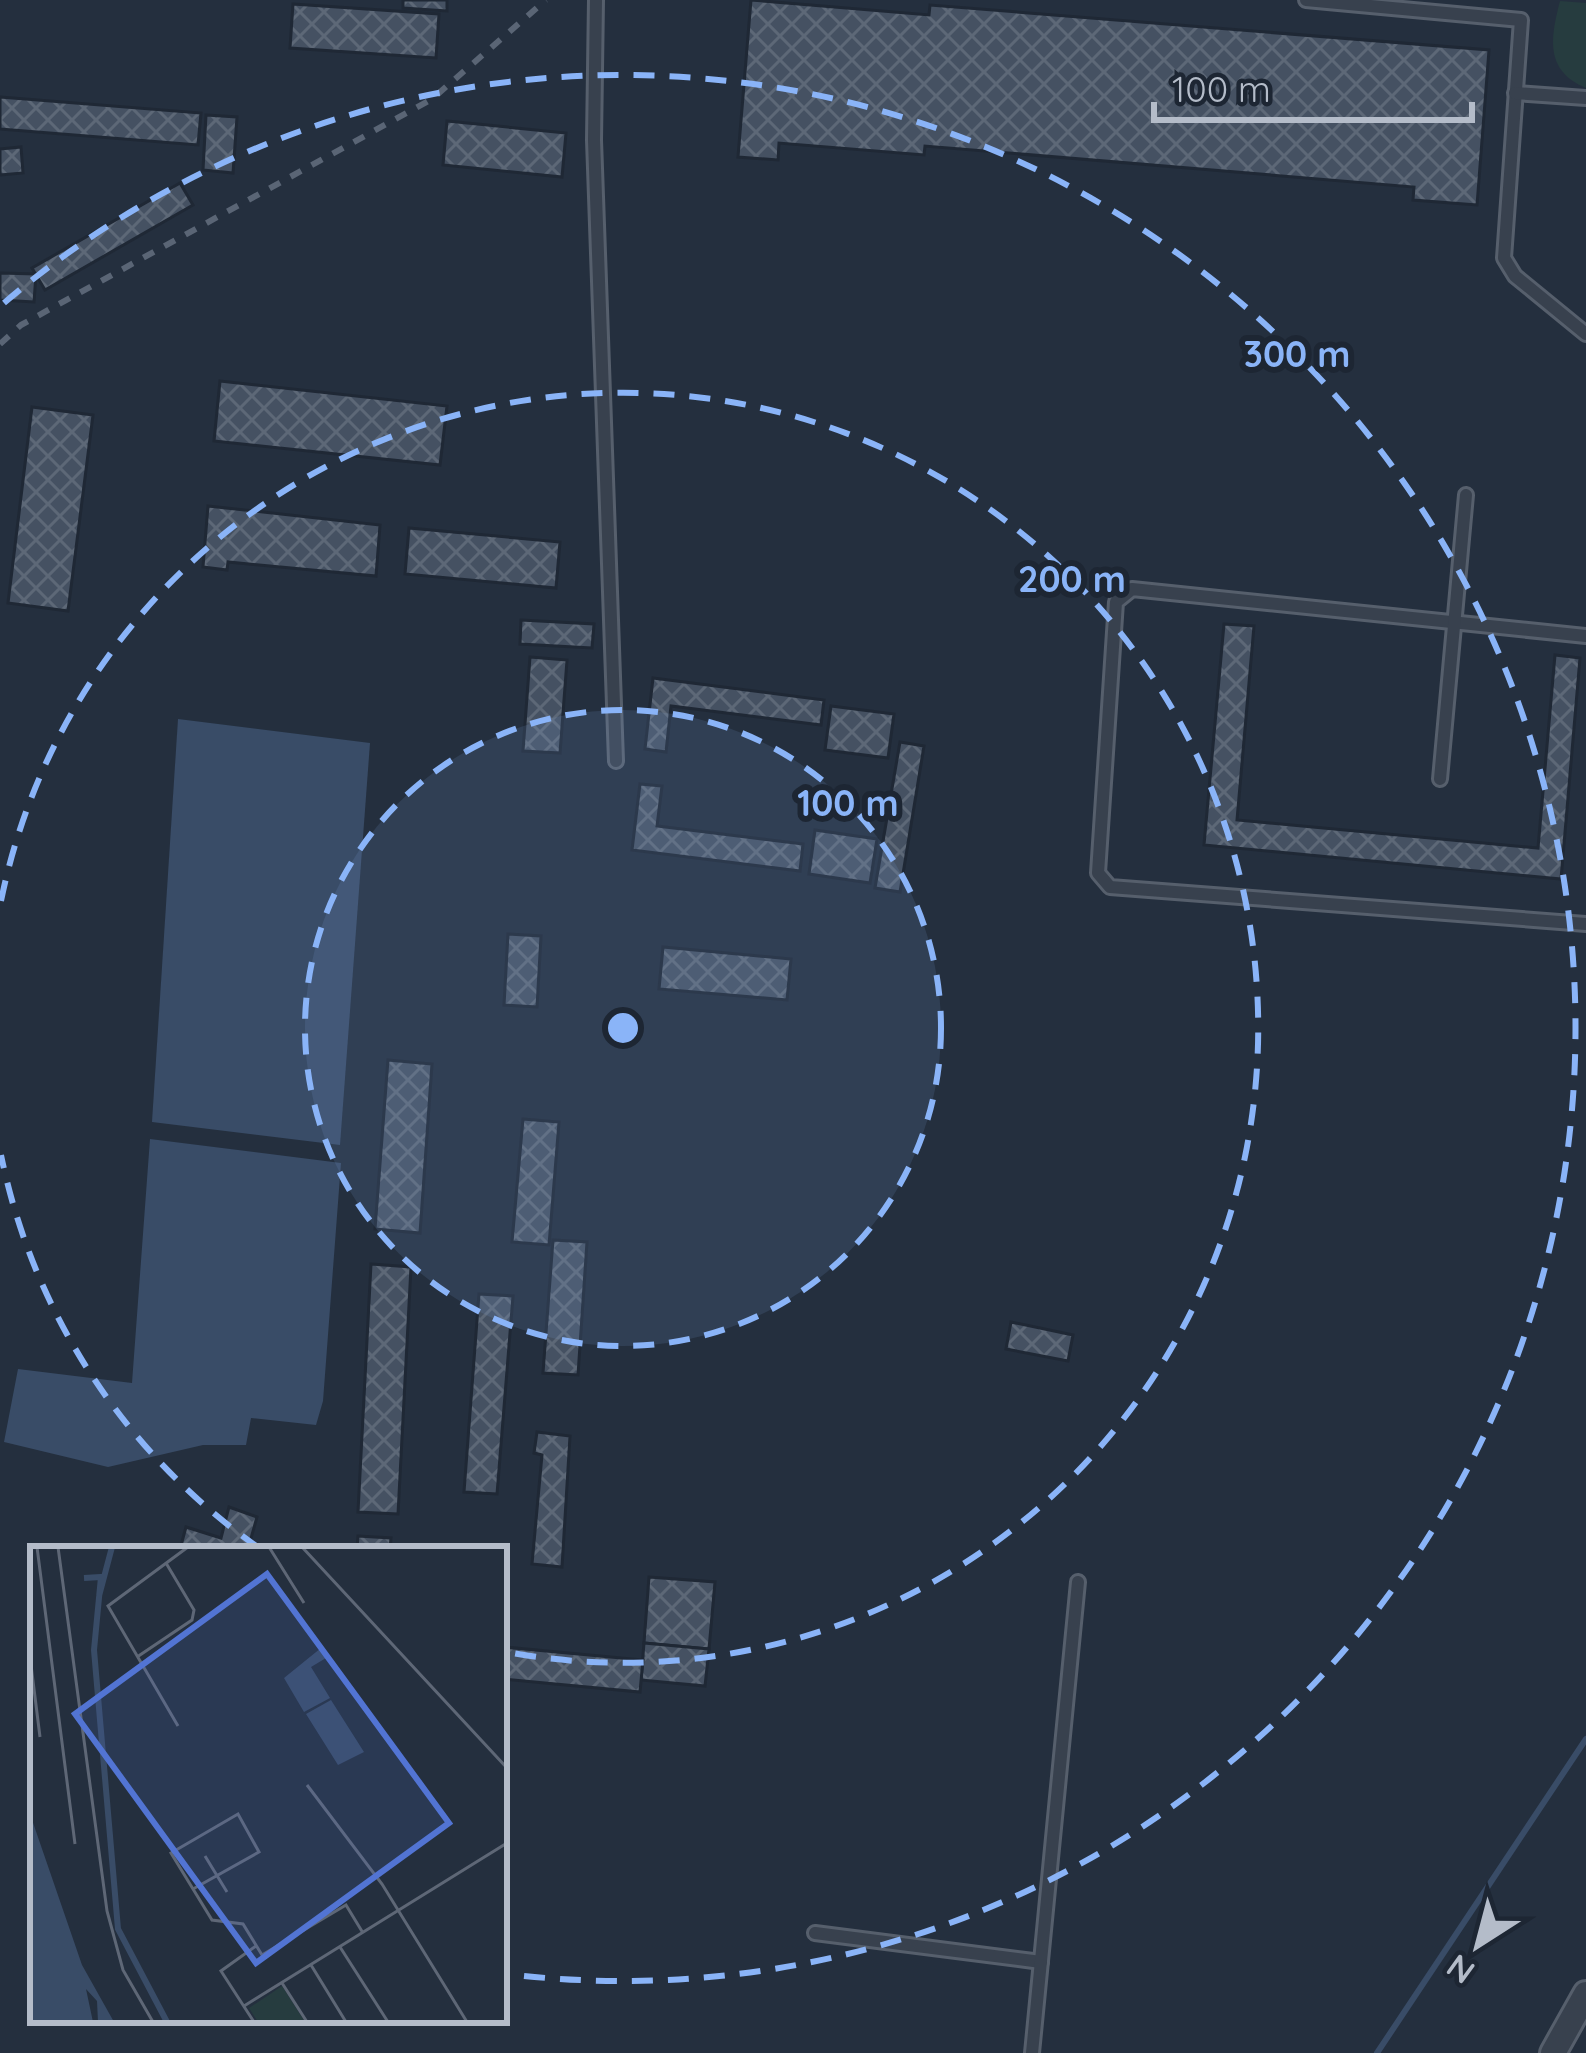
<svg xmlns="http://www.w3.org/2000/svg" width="1586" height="2053" font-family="Quicksand,sans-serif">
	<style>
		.green { fill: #263c3f }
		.water { fill: #394c67 }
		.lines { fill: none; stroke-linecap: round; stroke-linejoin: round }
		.stream { stroke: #394c67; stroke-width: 6 }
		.building { fill: url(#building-cross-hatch); stroke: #1f2835; stroke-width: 3 }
		.lane-casing { stroke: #565f6c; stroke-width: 18 }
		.street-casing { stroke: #565f6c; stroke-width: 30 }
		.lane { stroke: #38414e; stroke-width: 12 }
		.street { stroke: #38414e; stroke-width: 24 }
		.rail { stroke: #5a6575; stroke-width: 6; stroke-dasharray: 12 12; stroke-linecap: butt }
		.ring { fill: none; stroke: #8ab4f8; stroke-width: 6; stroke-dasharray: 21 15 }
		.inset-river { fill: none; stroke: #394c67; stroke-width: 6 }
		.inset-road { fill: none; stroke: #5e6776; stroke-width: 3 }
		.view { fill: #5274d3; fill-opacity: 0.15; stroke: #5274d3; stroke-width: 6 }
		.inset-edge { fill: none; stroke: #b4bcc9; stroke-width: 6 }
		.centre { fill: #8ab4f8; stroke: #1d2633; stroke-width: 6 }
		.ring-label { font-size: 36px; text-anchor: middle; font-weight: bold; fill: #8ab4f8; stroke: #1d2633; stroke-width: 12; stroke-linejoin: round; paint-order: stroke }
	</style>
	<defs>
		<pattern id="building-cross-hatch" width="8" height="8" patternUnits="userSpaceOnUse" patternTransform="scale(3)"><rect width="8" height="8" fill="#455162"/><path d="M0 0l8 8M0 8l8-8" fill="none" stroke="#5d6877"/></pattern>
	</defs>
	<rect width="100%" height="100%" fill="#242f3e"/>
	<path class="green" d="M 1560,1 L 1586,3 L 1586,88 C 1545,71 1550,39 1560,1 Z"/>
	<g class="water">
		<path d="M 178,719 L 370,743 L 340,1145 L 152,1122 Z"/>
		<path d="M 150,1139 L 341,1163 L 323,1401 L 316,1425 L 251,1418 L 246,1445 L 203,1445 L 108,1467 L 4,1442 L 18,1369 L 132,1383 Z"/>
	</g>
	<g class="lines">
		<path class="stream" d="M 1377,2053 L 1586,1739"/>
	</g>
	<g class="building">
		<path d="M 403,0 L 447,0 L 447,11 L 403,8 Z"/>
		<path d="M 751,0 L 929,15 L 930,5 L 1489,50 L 1477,205 L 1413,200 L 1414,187 L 925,146 L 924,155 L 779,143 L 778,160 L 738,157 Z"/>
		<path d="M 293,4 L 439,14 L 436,58 L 290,48 Z"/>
		<path d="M 0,97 L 201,113 L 198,145 L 0,129 Z"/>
		<path d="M 206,115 L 237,117 L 233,173 L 203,170 Z"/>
		<path d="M 447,121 L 566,133 L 562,177 L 443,165 Z"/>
		<path d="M 21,147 L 23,173 L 0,175 L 0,149 Z"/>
		<path d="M 180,183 L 193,205 L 45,290 L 32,268 Z"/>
		<path d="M 0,273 L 36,274 L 34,302 L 0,300 Z"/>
		<path d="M 220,381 L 447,406 L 440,465 L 214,441 Z"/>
		<path d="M 32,407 L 93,415 L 68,611 L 8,603 Z"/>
		<path d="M 208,506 L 380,525 L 376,576 L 228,562 L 227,570 L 203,567 Z"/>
		<path d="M 409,528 L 560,542 L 556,588 L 405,574 Z"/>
		<path d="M 521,620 L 594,624 L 592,648 L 520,644 Z"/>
		<path d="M 1224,624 L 1254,626 L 1237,820 L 1538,848 L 1555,655 L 1580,658 L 1561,879 L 1204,845 Z"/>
		<path d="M 530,657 L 567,660 L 560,753 L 523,751 Z"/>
		<path d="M 653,678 L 824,700 L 821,725 L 671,706 L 666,752 L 645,749 Z"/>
		<path d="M 831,706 L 894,714 L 888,758 L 825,750 Z"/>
		<path d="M 900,742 L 924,746 L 900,892 L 875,888 Z"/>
		<path d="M 640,784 L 662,786 L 657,826 L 803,844 L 800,871 L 632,850 Z"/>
		<path d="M 815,830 L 877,839 L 870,883 L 809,874 Z"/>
		<path d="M 508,934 L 541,936 L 537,1007 L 504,1005 Z"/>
		<path d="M 663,947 L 791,959 L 787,1000 L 659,989 Z"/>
		<path d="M 388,1060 L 432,1064 L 420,1233 L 375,1229 Z"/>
		<path d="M 523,1119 L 559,1122 L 549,1245 L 512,1242 Z"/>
		<path d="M 553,1240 L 587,1242 L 578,1375 L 543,1373 Z"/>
		<path d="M 371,1264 L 411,1267 L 398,1514 L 358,1512 Z"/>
		<path d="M 479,1294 L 513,1296 L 497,1494 L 464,1492 Z"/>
		<path d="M 1011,1322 L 1073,1335 L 1068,1361 L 1006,1349 Z"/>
		<path d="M 537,1432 L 570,1436 L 562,1567 L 532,1564 L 542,1455 L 534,1453 Z"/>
		<path d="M 229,1507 L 257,1517 L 248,1549 L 180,1549 L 186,1527 L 221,1538 Z"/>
		<path d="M 358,1536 L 391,1538 L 390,1549 L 357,1549 Z"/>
		<path d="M 649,1577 L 715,1582 L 709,1649 L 644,1643 Z"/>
		<path d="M 644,1643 L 709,1649 L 705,1686 L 641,1680 Z"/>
		<path d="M 504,1647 L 643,1660 L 640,1692 L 504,1679 Z"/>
	</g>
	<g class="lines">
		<defs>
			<g id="lane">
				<path d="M 596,0 L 594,140 L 616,761"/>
				<path d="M 1306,0 L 1521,20 L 1504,258 L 1515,276 L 1586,334"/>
				<path d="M 1515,93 L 1586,98"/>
				<path d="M 1586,636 L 1132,589 L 1116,602 L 1098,873 L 1110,887 L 1586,924"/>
				<path d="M 1440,779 L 1466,495"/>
				<path d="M 815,1933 L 1041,1962"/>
				<path d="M 1032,2053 L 1078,1582"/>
			</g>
			<path id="street" d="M 1553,2053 L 1586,1994"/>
		</defs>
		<use href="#lane" class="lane-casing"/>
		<use href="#street" class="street-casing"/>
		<use href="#lane" class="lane"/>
		<use href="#street" class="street"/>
		<path class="rail" d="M 0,344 L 21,325 L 432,99 L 546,0"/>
	</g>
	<circle cx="623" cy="1028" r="318" fill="#8ab4f8" fill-opacity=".12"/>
	<g class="ring">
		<circle cx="623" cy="1028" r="318"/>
		<path d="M259 1548A635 635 0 0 1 1 1155M1 901A635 635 0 1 1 507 1652"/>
		<path d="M4 303A953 953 0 1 1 507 1974"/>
	</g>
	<g transform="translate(30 1546)">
		<rect width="477" height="477" fill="#242f3e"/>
		<path d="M 252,440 L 275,476 L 228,476 L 219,462 Z" fill="#263c3f"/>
		<path d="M 291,102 L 296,112 L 281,121 L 300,152 L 274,166 L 254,132 ZM 301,154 L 334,206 L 308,219 L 276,168 ZM 0,268 L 52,419 L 84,476 L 68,476 L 67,455 L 56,443 L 63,476 L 0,476 Z" fill="#394c67"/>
		<path class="inset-river" d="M 54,32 L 71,31 L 64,104 L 88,383 L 137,476M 69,50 L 82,1"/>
		<path class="inset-road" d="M 7,1 L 45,298M 28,1 L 77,365 L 93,424 L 123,476M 239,1 L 274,57M 272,1 L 477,222M 0,111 L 10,191M 107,111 L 162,74 L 164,64 L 136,17M 148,180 L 78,60 L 158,1M 277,239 L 352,338 L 437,476M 175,310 L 197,346M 163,343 L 229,306 L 208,268 L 141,307 L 163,343 L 182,374 L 213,378 L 232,409 L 316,359 L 333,387M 310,401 L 358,476M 281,419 L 316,476M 252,437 L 277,476M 214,460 L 477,297M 224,476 L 191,425 L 226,400"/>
		<path class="view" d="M 237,28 L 419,277 L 226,417 L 45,168 Z"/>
		<rect width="477" height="477" class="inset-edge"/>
	</g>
	<circle cx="623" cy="1028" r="18" class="centre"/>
	<g class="ring-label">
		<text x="1297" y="367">300 m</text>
		<text x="1072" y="592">200 m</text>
		<text x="848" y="816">100 m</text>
	</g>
	<g transform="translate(1478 1945) rotate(216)" stroke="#1d2633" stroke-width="9" paint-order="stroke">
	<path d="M0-9L21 45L0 30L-21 45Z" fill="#b4bcc9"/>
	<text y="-18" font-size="33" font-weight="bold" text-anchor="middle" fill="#b4bcc9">N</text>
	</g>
	<path d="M1154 102v18h318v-18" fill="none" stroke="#b4bcc9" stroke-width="6"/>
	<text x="1172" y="102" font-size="36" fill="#b4bcc9" stroke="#1d2633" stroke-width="9" paint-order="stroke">100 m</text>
</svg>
